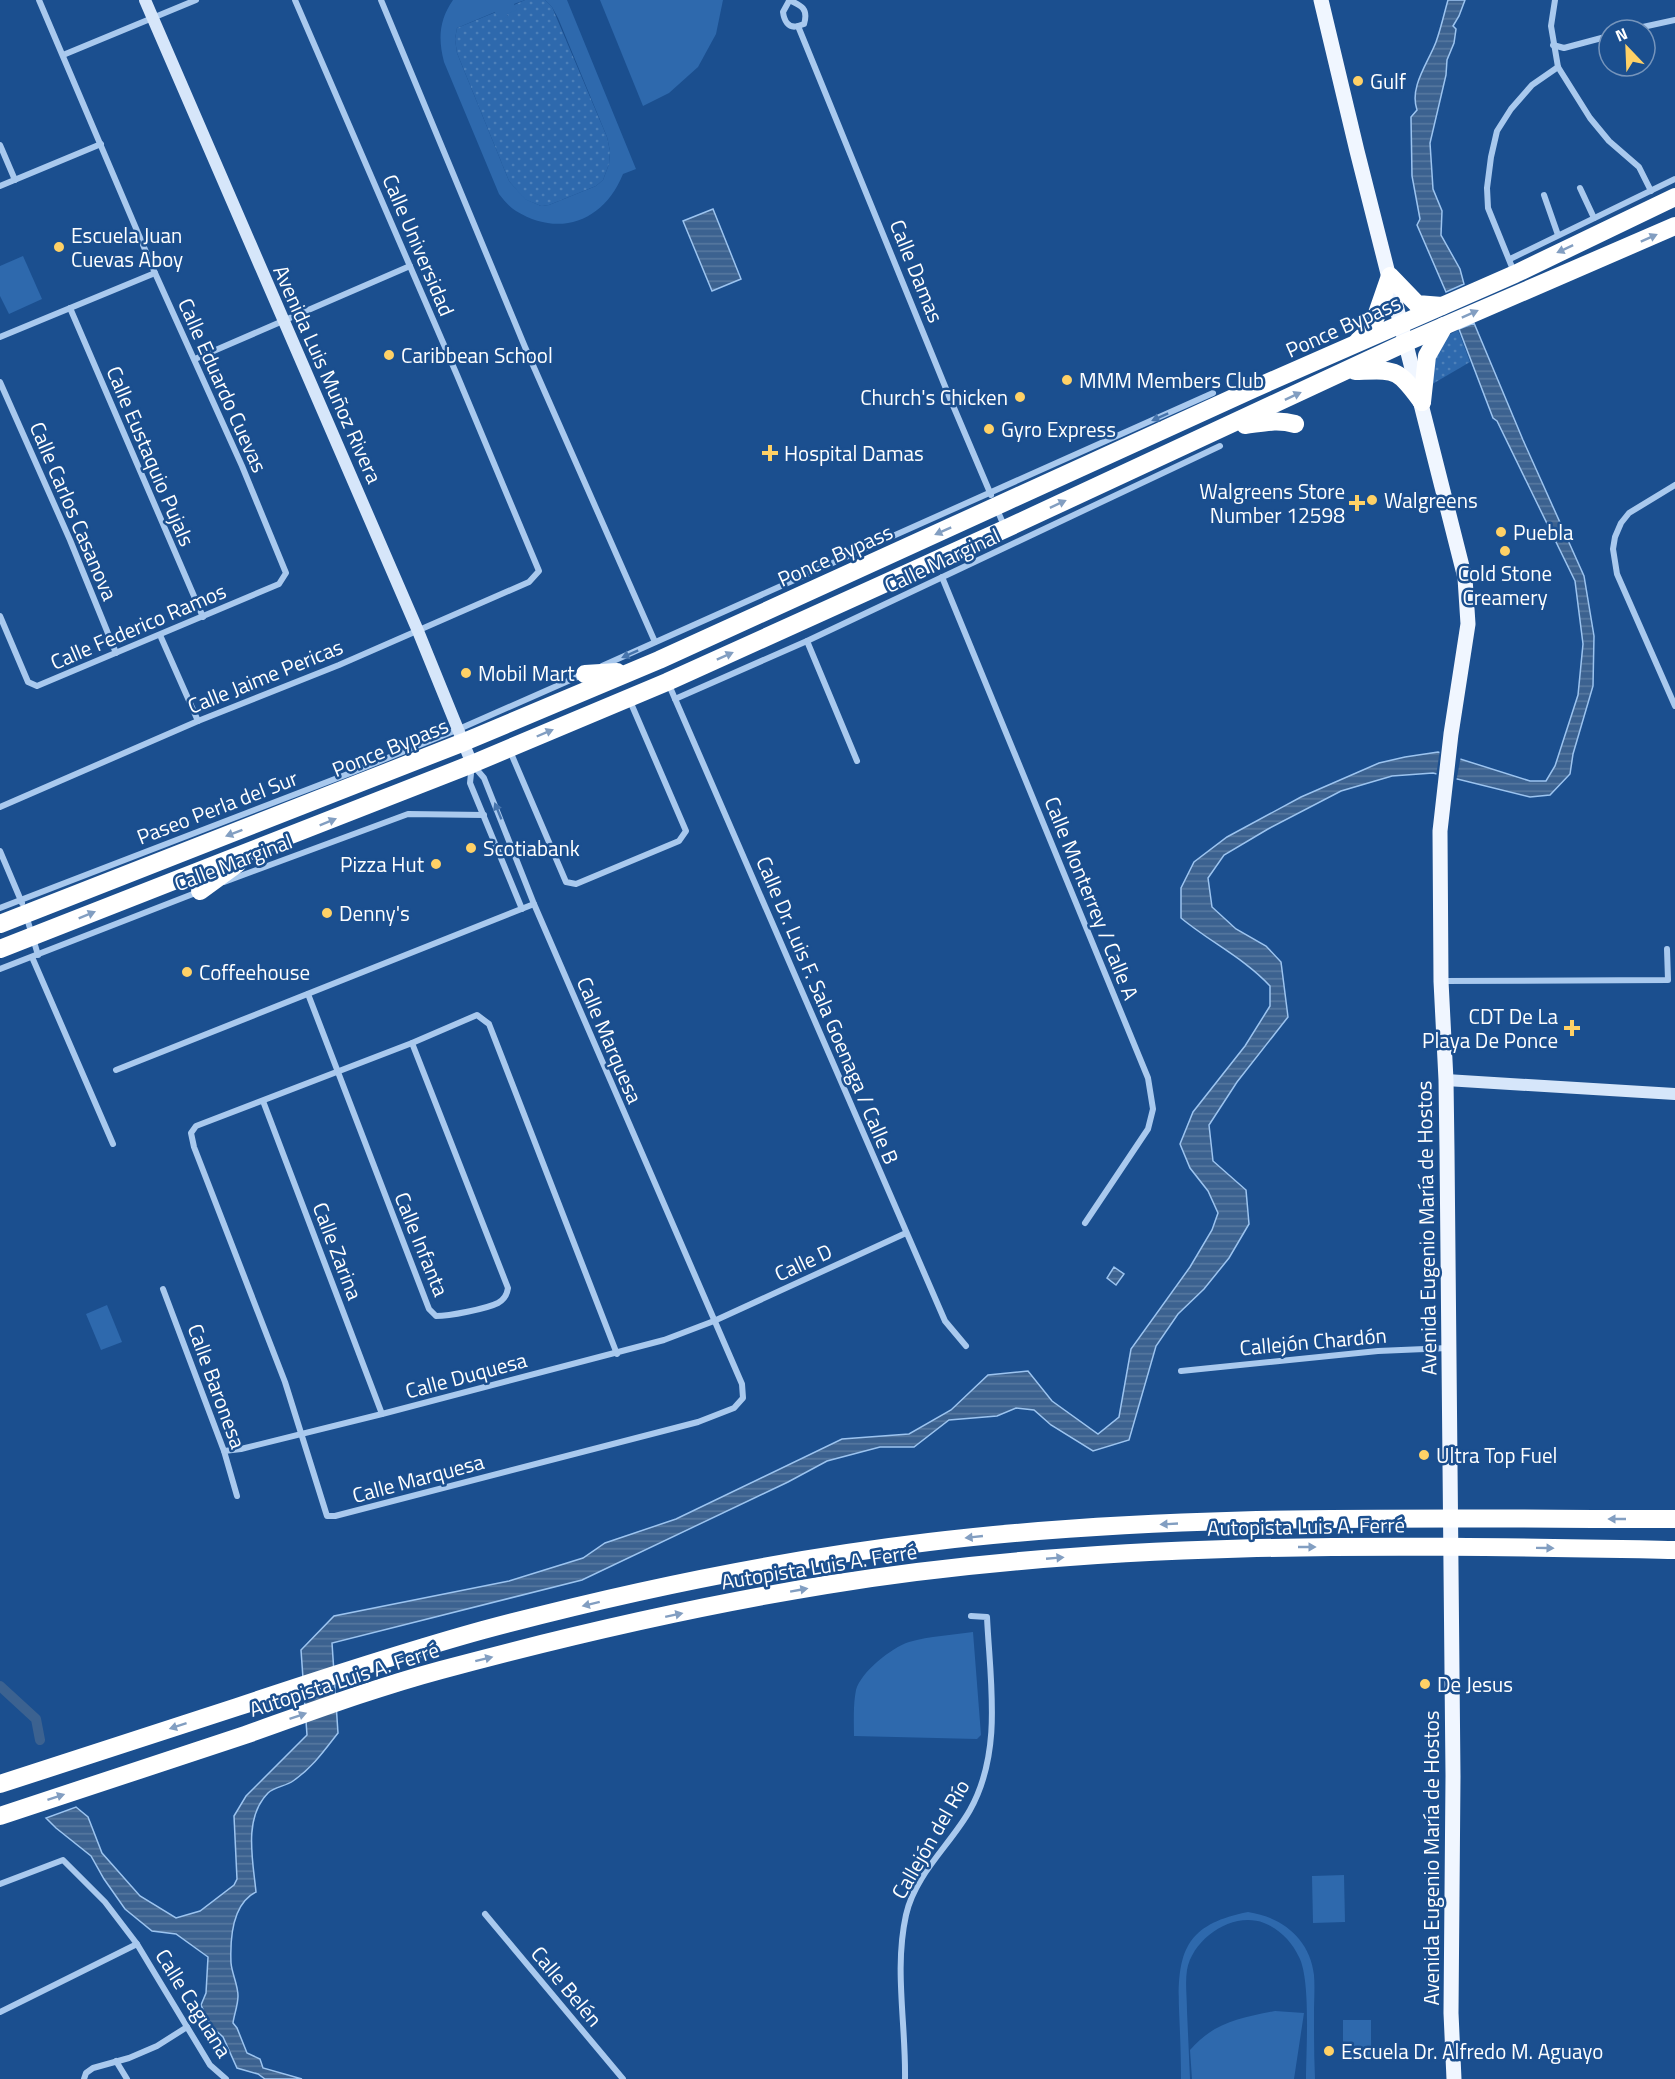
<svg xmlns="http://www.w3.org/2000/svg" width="1675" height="2079" font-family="'Titillium Web',sans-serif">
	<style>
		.park { fill: url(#park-dots) }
		.pitch { fill: #2e69ad }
		.water { fill: url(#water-rules); stroke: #9cc4f0; stroke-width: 1.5 }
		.pier { fill: #1b4f8f }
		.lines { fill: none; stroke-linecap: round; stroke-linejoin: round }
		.canal { stroke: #3c6290; stroke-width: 10 }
		.street { stroke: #a9c9ee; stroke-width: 6 }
		.secondary { stroke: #d6e6fa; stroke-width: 12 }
		.primary { stroke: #f0f6ff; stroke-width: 15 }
		.highway { stroke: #fff; stroke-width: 18 }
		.oneway { fill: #829ec1 }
		.oneway2 { fill: #4674ac }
		.poi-dot { fill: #ffd166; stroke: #1b4f8f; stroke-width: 2 }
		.labels { text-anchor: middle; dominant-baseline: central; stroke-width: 5; stroke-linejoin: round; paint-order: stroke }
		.poi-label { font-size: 21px; fill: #fff; stroke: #1b4f8f; text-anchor: start }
		.street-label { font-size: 21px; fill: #fff; stroke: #1b4f8f }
	</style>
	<defs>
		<pattern id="park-dots" width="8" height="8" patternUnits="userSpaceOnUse" patternTransform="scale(1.5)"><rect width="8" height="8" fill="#2e69ad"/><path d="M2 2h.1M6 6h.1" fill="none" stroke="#4d80b9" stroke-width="1.8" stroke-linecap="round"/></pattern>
		<pattern id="water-rules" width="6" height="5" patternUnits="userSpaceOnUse" patternTransform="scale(1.5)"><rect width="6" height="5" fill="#3c6290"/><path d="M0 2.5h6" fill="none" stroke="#597aa1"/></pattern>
	</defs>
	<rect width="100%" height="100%" fill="#1b4f8f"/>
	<g class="park">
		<path d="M 525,0 L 545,0 L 552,7 L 607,137 L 610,151 L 609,164 L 603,180 L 596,186 L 549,205 L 541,206 L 524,199 L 509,181 L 457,53 L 455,39 L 457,28 L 496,12 L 508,16 L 507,14 L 514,5 Z"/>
		<path d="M 1458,330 L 1470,362 L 1429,386 L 1430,372 L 1445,337 Z"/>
	</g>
	<g class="pitch">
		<path d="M 453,0 L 525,0 L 514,4 L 517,10 L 507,14 L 508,17 L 499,20 L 495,12 L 457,28 L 455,39 L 457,53 L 509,181 L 525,199 L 541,206 L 549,205 L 596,186 L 603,180 L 609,164 L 610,151 L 607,137 L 558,18 L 552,7 L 545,0 L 567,0 L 636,169 L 623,174 C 604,221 560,238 516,211 C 509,207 504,200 499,194 L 444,62 C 438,39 439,20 453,0 Z"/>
		<path d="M 600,0 L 723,0 L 716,34 L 698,67 L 669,93 L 643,106 Z"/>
		<path d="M 23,256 L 42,299 L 9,314 L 0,296 L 0,266 Z"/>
		<path d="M 107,1305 L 122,1342 L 101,1350 L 86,1314 Z"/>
		<path d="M 973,1632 L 981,1735 L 977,1739 L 854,1736 C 854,1721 853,1705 856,1690 C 861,1672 891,1648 909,1642 C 930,1636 952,1635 973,1632 Z"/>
		<path d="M 1344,1875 L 1345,1922 L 1313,1923 L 1312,1876 Z"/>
		<path d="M 1248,1912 C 1282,1917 1310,1939 1314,1975 C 1315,1988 1314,2001 1314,2013 C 1314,2035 1314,2057 1315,2079 L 1306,2079 C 1306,2050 1311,1980 1299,1957 C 1292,1942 1280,1929 1264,1923 C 1233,1911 1193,1938 1187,1970 C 1185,1983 1187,1997 1187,2011 C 1188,2033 1189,2056 1190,2079 L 1181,2079 C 1181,2056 1180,2032 1179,2009 C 1177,1950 1187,1924 1248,1912 Z"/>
		<path d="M 1275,2011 L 1304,2013 L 1294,2079 L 1192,2079 L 1190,2050 C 1214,2022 1241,2018 1275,2011 Z"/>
		<path d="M 1343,2020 L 1371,2020 L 1371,2058 L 1343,2059 Z"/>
	</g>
	<g class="water">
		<path d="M 1448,0 L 1465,0 L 1459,16 L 1453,26 L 1456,29 L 1454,43 L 1447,60 L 1446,75 L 1430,143 L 1433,189 L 1442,211 L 1441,235 L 1460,269 L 1464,284 L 1446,292 L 1417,225 L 1420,219 L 1412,176 L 1411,117 L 1417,110 C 1409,87 1428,63 1436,42 C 1441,28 1444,14 1448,0 Z"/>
		<path d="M 713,209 L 741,279 L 712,291 L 683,221 Z"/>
		<path d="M 1474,323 L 1523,440 L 1584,576 L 1594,636 L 1593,686 L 1573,754 L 1570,774 L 1550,795 L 1530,797 L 1433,773 L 1392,776 L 1341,791 L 1268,829 L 1224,855 L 1208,878 L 1212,907 L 1236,929 L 1266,946 L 1281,962 L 1288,1017 L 1237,1082 L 1209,1125 L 1213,1161 L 1246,1190 L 1249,1224 L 1229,1258 L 1204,1289 L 1178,1314 L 1156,1346 L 1129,1440 L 1093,1451 L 1051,1425 L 1034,1410 L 1016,1408 L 997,1416 L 949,1420 L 914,1447 L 880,1447 L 827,1461 L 788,1482 L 582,1580 L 332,1643 L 338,1733 C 324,1751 312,1768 293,1781 C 286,1786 274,1787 268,1793 C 243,1818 253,1861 256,1892 C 232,1904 230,1939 231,1963 C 232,1974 238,1985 238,1996 C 238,2005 234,2015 233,2023 L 237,2028 L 247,2053 L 260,2059 L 263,2068 L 302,2079 L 265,2079 L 258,2074 L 237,2068 L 223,2037 L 210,2025 L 201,2005 L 206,1993 L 208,1957 L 176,1934 L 152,1931 L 125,1909 L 104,1879 L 91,1856 L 56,1828 L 46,1818 L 76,1807 L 88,1817 L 102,1853 L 140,1896 L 176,1918 L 200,1911 L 234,1885 L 237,1879 L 234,1816 L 246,1796 L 307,1735 L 301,1650 L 334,1616 L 509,1581 L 583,1558 L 605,1543 L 676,1519 L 842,1439 L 909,1434 L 951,1410 L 988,1375 L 1028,1371 L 1052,1401 L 1098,1434 L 1119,1417 L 1131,1349 L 1190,1267 L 1212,1230 L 1218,1213 L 1208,1191 L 1190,1168 L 1180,1144 L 1193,1112 L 1245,1046 L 1270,1006 L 1270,986 C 1244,958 1210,942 1181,918 L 1181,888 L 1194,862 L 1227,837 L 1301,797 L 1379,763 L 1405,757 L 1438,752 L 1530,781 L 1546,781 L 1555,766 L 1578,695 L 1583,644 L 1575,581 L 1497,421 L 1493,418 L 1459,329 Z"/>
		<path d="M 1114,1267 L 1124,1274 L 1116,1285 L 1107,1278 Z"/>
	</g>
	<path class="pier" d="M 1440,749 L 1461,756 L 1456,782 L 1436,777 Z"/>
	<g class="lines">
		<path class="canal" d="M 0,1686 L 36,1719 L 40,1740"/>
		<g class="street">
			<path d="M 381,0 L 525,347 L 655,642"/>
			<path d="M 789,0 C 800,5 809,8 804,24 L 798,26 L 949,396 L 991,495"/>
			<path d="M 1555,0 L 1551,26 L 1558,67 L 1590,118 L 1609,141 L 1639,167 L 1651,191"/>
			<path d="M 789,1 L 783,12 C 784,20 788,29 798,26"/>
			<path d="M 1629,30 L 1675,20"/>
			<path d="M 1553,45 L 1564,48 L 1609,36"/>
			<path d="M 63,55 L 196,0"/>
			<path d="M 0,145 L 15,180"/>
			<path d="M 0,186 L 101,144"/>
			<path d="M 1580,188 L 1594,218"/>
			<path d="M 1544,195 L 1558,235"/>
			<path d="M 1510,259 L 1675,179"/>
			<path d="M 1514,272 L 1488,208 L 1487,188 L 1491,157 L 1497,131 L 1511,109 L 1532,85 L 1558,67"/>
			<path d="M 70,308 L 203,617"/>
			<path d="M 0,337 L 155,273"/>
			<path d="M 195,359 L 410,266"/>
			<path d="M 0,382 L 70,540 L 116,653"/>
			<path d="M 1675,485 L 1629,513 L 1621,523 L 1615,537 L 1613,549 L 1617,574 L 1675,706"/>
			<path d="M 996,507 L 1005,528"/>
			<path d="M 942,577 L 1148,1078 L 1153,1109 L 1148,1129 L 1085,1223"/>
			<path d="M 0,616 L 28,682 L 37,686 L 279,584 L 286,573 L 242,466 L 155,273 L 39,0"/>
			<path d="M 160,635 L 198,721"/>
			<path d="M 807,641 L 857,761"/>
			<path d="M 602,666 L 1213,393"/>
			<path d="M 669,685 L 945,1321 L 966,1346"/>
			<path d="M 675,699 L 807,641 L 1220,446"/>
			<path d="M 510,751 L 566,882 L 576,884 L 679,841 L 686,831 L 630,701"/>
			<path d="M 0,807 L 198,721 L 339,665 L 529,582 L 539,571 L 457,375 L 295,0"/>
			<path d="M 0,851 L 22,903"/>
			<path d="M 224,882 L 408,814 L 484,815"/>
			<path d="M 0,908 L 353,772 L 459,729 L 584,674"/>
			<path d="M 522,909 L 470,783 L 472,764 L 484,778 L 534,904 L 742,1384 L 743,1398 L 734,1408 L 698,1422 L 335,1516 L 327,1516 L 285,1382 L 194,1147 L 191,1133 L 196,1126 L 412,1043 L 477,1015 L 489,1024 L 617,1354"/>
			<path d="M 26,915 L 38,955"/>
			<path d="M 32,957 L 113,1144"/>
			<path d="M 0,969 L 198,892"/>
			<path d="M 1442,981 L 1668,980 L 1667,949"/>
			<path d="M 308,994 L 429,1309 L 436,1316 C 449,1316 486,1309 498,1303 C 504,1300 507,1295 508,1288 L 412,1043"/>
			<path d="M 116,1070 L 534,904"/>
			<path d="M 263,1101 L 382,1414"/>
			<path d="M 163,1289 L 224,1451 L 237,1496"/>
			<path d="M 1181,1371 L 1378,1351 L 1448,1348"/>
			<path d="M 224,1451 L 241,1449 L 382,1414 L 664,1340 L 714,1321 L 906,1233"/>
			<path d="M 0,1884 L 63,1860 L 105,1902 L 137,1944 L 210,2065 L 226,2079"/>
			<path d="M 485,1914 L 623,2079"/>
			<path d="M 0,2012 L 137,1944"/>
			<path d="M 116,2061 L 127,2079"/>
			<path d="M 84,2079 L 86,2073 L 93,2068 L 129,2058 L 157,2046 L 187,2027"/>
			<path d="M 905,2079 C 906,2024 894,1969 906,1915 C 915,1874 951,1844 970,1810 C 1003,1751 990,1681 987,1617 L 971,1616"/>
		</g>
		<g class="secondary">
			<path d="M 145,0 L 418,631 L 472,764"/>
			<path d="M 1446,1080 L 1675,1094"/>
		</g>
		<path class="primary" d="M 1321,0 L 1357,151 L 1465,578 L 1468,624 L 1451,734 L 1440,831 L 1441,981 L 1446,1080 L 1447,1151 L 1453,1776 L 1451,2013 L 1454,2079"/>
		<g class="highway">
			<path d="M 1358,341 L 1372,328 L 1390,276 L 1417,304 L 1442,306"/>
			<path d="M 1355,371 C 1396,370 1397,367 1422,402"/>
			<path d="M 1422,402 L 1427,356 L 1444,326"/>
			<path d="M 1245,425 C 1262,423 1277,419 1295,424"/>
			<path d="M 585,674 L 617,672"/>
			<path d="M 200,891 L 237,864"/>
			<path d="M 0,924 L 464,742 L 659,660 L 1253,389 L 1515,274 L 1675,197"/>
			<path d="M 0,949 L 472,764 L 667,682 L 1005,529 L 1407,342 L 1675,226"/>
			<path d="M 0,1784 C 79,1758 158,1733 237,1707 C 318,1680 400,1653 483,1630 C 629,1591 778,1560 929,1542 C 1176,1512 1426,1519 1675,1519"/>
			<path d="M 0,1816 C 82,1789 163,1762 245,1735 C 310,1712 374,1688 441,1670 C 567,1636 697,1606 826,1585 C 1107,1539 1392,1545 1675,1550"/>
		</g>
	</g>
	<defs><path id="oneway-solid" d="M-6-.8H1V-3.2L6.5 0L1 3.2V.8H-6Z" transform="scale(1.5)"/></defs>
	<g class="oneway">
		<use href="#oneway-solid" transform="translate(1649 238) rotate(-24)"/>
		<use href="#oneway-solid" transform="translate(1565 249) rotate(155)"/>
		<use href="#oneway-solid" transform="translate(1470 314) rotate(-24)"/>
		<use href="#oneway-solid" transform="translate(1293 396) rotate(-25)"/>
		<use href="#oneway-solid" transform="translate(1058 504) rotate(-25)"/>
		<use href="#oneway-solid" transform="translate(943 531) rotate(156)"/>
		<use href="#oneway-solid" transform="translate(725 656) rotate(-24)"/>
		<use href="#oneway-solid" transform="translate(545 733) rotate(-23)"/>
		<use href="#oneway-solid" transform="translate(328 822) rotate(-22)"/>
		<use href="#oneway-solid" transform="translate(234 833) rotate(159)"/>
		<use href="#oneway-solid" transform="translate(87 915) rotate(-22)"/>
		<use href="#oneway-solid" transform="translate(1617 1519) rotate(-180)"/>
		<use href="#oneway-solid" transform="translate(1169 1524) rotate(177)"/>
		<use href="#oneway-solid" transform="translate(974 1537) rotate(174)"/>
		<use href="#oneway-solid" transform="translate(1307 1547)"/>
		<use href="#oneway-solid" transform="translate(1545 1548) rotate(1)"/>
		<use href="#oneway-solid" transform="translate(1055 1558) rotate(-5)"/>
		<use href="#oneway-solid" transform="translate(799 1590) rotate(-10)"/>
		<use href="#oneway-solid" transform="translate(591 1604) rotate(166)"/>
		<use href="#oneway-solid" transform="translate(674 1615) rotate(-12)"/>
		<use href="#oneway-solid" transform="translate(484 1659) rotate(-14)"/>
		<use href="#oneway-solid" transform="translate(298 1716) rotate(-19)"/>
		<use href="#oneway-solid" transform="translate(178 1726) rotate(162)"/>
		<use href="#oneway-solid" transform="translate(56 1797) rotate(-18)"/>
	</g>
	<g class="oneway2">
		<use href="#oneway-solid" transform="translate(1160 417) rotate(156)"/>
		<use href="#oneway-solid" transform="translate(630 654) rotate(156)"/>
		<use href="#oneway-solid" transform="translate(498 811) rotate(-112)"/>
	</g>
	<g class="poi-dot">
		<circle cx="1358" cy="81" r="6"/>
		<circle cx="59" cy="247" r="6"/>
		<circle cx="389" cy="355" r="6"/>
		<circle cx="1067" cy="380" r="6"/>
		<circle cx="1020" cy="397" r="6"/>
		<circle cx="989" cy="429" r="6"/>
		<path d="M767 444h6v6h6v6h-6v6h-6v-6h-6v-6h6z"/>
		<circle cx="1372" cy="500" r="6"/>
		<path d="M1354 494h6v6h6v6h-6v6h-6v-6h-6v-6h6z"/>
		<circle cx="1501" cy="532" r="6"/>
		<circle cx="1505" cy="551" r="6"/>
		<circle cx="466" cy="673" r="6"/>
		<circle cx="471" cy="848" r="6"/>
		<circle cx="436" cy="864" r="6"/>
		<circle cx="327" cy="913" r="6"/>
		<circle cx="187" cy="972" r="6"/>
		<path d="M1569 1019h6v6h6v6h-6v6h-6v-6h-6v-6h6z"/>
		<circle cx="1424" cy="1455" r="6"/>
		<circle cx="1425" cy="1684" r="6"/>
		<circle cx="1329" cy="2051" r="6"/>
	</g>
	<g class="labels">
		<g class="poi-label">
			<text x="1370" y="81">Gulf</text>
			<text x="71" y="235">Escuela Juan<tspan x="71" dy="24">Cuevas Aboy</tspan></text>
			<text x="401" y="355">Caribbean School</text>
			<text x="1079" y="380">MMM Members Club</text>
			<text x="1008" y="397" text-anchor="end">Church's Chicken</text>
			<text x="1001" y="429">Gyro Express</text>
			<text x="784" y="453">Hospital Damas</text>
			<text x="1345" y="491" text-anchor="end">Walgreens Store<tspan x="1345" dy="24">Number 12598</tspan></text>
			<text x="1384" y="500">Walgreens</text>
			<text x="1513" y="532">Puebla</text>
			<text x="1505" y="573" text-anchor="middle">Cold Stone<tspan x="1505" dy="24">Creamery</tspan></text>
			<text x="478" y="673">Mobil Mart</text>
			<text x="483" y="848">Scotiabank</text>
			<text x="424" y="864" text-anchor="end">Pizza Hut</text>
			<text x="339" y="913">Denny's</text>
			<text x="199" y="972">Coffeehouse</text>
			<text x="1558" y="1016" text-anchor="end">CDT De La<tspan x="1558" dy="24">Playa De Ponce</tspan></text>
			<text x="1436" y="1455">Ultra Top Fuel</text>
			<text x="1437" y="1684">De Jesus</text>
			<text x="1341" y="2051">Escuela Dr. Alfredo M. Aguayo</text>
		</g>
		<g class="street-label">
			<text transform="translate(419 245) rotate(67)">Calle Universidad</text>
			<text transform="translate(917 271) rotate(68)">Calle Damas</text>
			<text transform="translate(1343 326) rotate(-24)">Ponce Bypass</text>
			<text transform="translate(328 374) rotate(66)">Avenida Luis Muñoz Rivera</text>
			<text transform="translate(223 385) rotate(66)">Calle Eduardo Cuevas</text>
			<text transform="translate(151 456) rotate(67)">Calle Eustaquio Pujals</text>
			<text transform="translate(74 511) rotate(67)">Calle Carlos Casanova</text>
			<text transform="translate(835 555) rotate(-24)">Ponce Bypass</text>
			<text transform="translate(942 560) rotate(-25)">Calle Marginal</text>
			<text transform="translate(138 626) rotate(-23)">Calle Federico Ramos</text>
			<text transform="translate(265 676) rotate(-22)">Calle Jaime Pericas</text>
			<text transform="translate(390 747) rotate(-22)">Ponce Bypass</text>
			<text transform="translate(217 807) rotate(-21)">Paseo Perla del Sur</text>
			<text transform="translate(233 862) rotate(-21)">Calle Marginal</text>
			<text transform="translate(1092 898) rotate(68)">Calle Monterrey / Calle A</text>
			<text transform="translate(828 1010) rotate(67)">Calle Dr. Luis F. Sala Goenaga / Calle B</text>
			<text transform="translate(610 1040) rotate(67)">Calle Marquesa</text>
			<text transform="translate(1426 1228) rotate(-91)">Avenida Eugenio María de Hostos</text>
			<text transform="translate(422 1244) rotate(68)">Calle Infanta</text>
			<text transform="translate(338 1251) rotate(69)">Calle Zarina</text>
			<text transform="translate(803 1262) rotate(-25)">Calle D</text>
			<text transform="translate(1313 1341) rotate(-5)">Callejón Chardón</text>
			<text transform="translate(466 1375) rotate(-15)">Calle Duquesa</text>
			<text transform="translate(217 1386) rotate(70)">Calle Baronesa</text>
			<text transform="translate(418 1478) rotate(-15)">Calle Marquesa</text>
			<text transform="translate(1306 1526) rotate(-1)">Autopista Luis A. Ferré</text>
			<text transform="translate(819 1566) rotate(-9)">Autopista Luis A. Ferré</text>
			<text transform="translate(344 1679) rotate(-18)">Autopista Luis A. Ferré</text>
			<text transform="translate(930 1839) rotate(-60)">Callejón del Río</text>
			<text transform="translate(1431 1858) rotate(-90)">Avenida Eugenio María de Hostos</text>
			<text transform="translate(567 1986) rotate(50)">Calle Belén</text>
			<text transform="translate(194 2003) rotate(58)">Calle Caguana</text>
		</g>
	</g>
	<g transform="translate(1627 48) rotate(337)"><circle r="28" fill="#1b4f8f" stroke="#7695bc" stroke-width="1.5"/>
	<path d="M0-4.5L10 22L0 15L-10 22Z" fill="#ffd166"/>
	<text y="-9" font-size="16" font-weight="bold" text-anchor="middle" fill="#ffffff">N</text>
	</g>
</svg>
